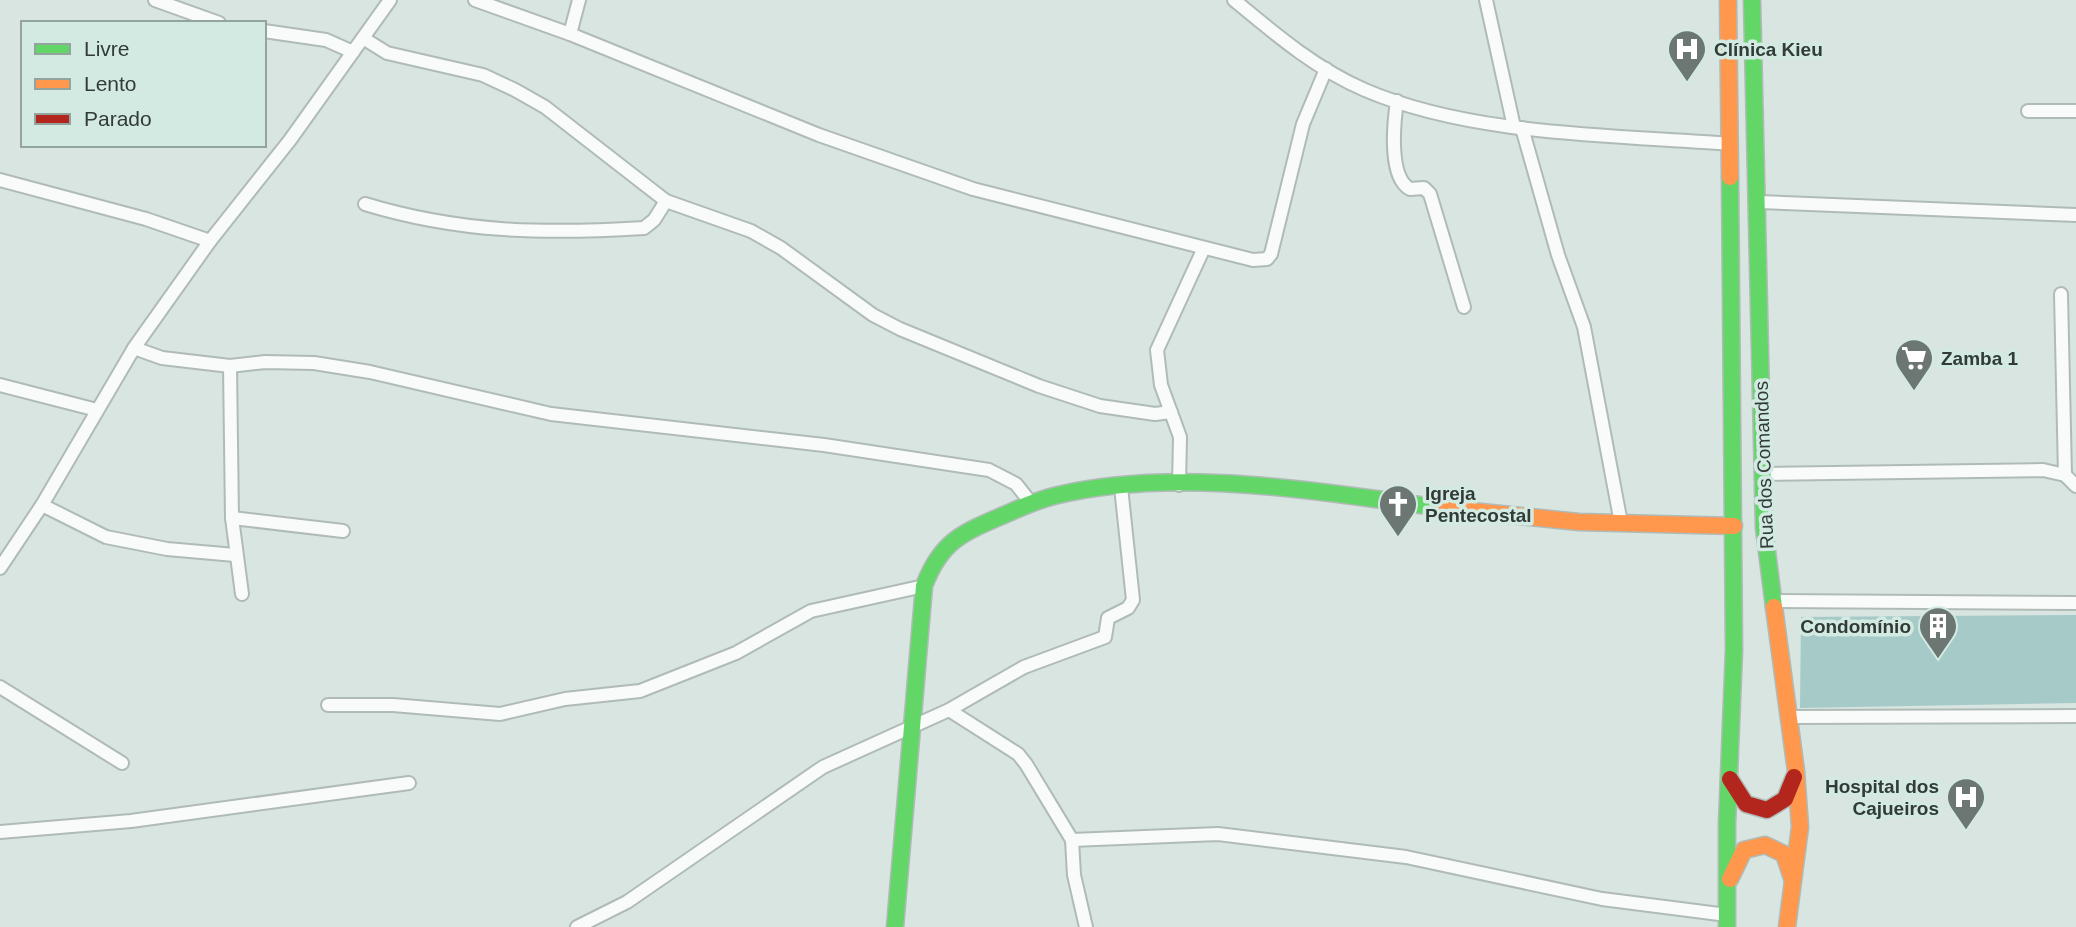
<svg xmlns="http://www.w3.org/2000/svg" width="2076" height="927" font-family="Helvetica,sans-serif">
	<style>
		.building { fill: #a6cac8 }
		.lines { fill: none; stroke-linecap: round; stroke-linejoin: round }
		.street-casing { stroke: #b0bbb7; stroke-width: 16 }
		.fast-casing { stroke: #b0bbb7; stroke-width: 19 }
		.slow-casing { stroke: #b0bbb7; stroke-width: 19 }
		.jam-casing { stroke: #b0bbb7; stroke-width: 19 }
		.street { stroke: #f9fbfa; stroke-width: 12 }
		.fast { stroke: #63d668; stroke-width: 16 }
		.slow { stroke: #ff974d; stroke-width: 16 }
		.jam { stroke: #b3261e; stroke-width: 16 }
		.labels { text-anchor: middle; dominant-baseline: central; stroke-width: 7; stroke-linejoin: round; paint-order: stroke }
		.poi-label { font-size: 19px; font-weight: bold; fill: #323b38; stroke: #d3eae2; text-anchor: start }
		.street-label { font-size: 19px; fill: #323b38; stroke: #d3eae2 }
	</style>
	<rect width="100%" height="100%" fill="#d8e5e1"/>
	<path class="building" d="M 2076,615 L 2076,703 L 1800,708 L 1801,617 Z"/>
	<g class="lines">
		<defs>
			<g id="street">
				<path d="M 155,0 L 219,23"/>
				<path d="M 475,0 L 570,34 L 819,135 L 973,189 L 1253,260 L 1267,259 L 1271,254 L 1303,124 L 1326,69"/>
				<path d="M 1234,0 C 1275,34 1316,69 1365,90 C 1472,136 1615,135 1731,144"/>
				<path d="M 1486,0 L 1514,127"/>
				<path d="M 264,31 L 326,40 L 353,52"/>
				<path d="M 570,34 L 579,0"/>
				<path d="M 363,38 L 387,53 L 483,75 L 515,90 L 545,107 L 666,201 L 751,231 L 781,248 L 873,315 L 900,329 L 1039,386 L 1100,406 L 1155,414 L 1171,412"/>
				<path d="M 1397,101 C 1394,122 1388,177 1410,189 L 1424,188 L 1430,194 L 1464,307"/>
				<path d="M 2028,111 L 2076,111"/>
				<path d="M 1522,128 L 1558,255 L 1584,327 L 1621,523"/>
				<path d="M 0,180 L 146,219 L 210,241"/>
				<path d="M 1759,202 L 2076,215"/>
				<path d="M 365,204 C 460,233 546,234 644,228 L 654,220 L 666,201"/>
				<path d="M 2061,294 L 2065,475"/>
				<path d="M 134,348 L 162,358 L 230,366 L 265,362 L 314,363 L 370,372 L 551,414 L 824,445 L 989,470 L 1016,484 L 1031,503"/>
				<path d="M 230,366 L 232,518 L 242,594"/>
				<path d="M 0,385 L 97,410"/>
				<path d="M 1762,474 L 2043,470 L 2065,475 L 2076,486"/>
				<path d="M 1179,485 L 1180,437 L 1161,385 L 1157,350 L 1203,250"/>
				<path d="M 42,505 L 106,537 L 167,549 L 235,555"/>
				<path d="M 232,518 L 343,531"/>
				<path d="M 0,568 L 42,505 L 134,348 L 210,241 L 290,140 L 390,0"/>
				<path d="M 1772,601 L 2076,603"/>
				<path d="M 0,687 L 122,763"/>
				<path d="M 328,705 L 393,705 L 500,714 L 565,699 L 640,691 L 736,653 L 811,611 L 924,586"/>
				<path d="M 949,710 L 1018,754 L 1026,764 L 1072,840 L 1074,875 L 1086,927"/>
				<path d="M 1788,717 L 2076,716"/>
				<path d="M 0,832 L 131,821 L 409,783"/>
				<path d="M 1072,840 L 1218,834 L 1406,857 L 1602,899 L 1727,915"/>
				<path d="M 577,927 L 627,902 L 823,767 L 949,710 L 1024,667 L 1105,637 L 1108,618 L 1128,608 L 1133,600 L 1121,487"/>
			</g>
			<g id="fast">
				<path d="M 1752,0 L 1764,528 L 1774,607"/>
				<path d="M 895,927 L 924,586 C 941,541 962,533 1004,515 C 1020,508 1037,500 1054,496 C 1176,466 1319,492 1442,508"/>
				<path d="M 1727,927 L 1727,824 L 1734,650 L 1730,177"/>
			</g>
			<g id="slow">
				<path d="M 1728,0 L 1730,177"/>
				<path d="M 1442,508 L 1579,522 L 1734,526"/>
				<path d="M 1774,607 L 1796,771 L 1800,827 L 1787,927"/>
				<path d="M 1730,879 L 1744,850 L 1765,845 L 1784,854 L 1792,878"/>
			</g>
			<path id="jam" d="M 1730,779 L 1746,804 L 1767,810 L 1785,799 L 1794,777"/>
		</defs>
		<use href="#street" class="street-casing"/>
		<use href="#fast" class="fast-casing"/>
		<use href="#slow" class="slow-casing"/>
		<use href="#jam" class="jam-casing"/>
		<use href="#street" class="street"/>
		<use href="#fast" class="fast"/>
		<use href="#slow" class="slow"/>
		<use href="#jam" class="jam"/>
	</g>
	<defs>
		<symbol id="hospital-pin" viewBox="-11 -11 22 30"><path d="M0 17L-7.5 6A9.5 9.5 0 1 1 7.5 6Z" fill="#6c7673" stroke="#d3eae2"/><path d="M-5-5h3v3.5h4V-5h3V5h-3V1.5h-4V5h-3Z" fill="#fff"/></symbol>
		<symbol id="supermarket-pin" viewBox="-11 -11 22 30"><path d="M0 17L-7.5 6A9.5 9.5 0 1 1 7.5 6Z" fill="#6c7673" stroke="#d3eae2"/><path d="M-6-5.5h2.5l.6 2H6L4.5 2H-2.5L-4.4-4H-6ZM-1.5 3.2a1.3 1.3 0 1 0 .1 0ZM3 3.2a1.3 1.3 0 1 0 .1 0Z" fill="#fff"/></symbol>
		<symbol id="church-pin" viewBox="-11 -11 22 30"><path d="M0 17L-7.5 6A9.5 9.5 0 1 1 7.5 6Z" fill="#6c7673" stroke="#d3eae2"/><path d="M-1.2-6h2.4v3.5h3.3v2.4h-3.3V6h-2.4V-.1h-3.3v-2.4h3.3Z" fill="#fff"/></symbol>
		<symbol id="building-pin" viewBox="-11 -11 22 30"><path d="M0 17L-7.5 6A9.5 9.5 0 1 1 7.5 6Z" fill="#6c7673" stroke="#d3eae2"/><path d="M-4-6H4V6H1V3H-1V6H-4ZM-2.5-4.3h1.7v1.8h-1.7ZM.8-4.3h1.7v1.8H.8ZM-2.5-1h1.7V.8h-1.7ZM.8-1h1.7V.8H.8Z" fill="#fff"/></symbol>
	</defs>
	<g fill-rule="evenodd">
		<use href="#hospital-pin" x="1665" y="27" width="44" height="60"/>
		<use href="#supermarket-pin" x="1892" y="336" width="44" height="60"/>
		<use href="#church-pin" x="1376" y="482" width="44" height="60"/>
		<use href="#building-pin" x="1916" y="604" width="44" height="60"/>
		<use href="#hospital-pin" x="1944" y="775" width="44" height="60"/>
	</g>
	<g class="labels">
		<g class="poi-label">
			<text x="1714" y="49">Clínica Kieu</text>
			<text x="1941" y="358">Zamba 1</text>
			<text x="1425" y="493">Igreja<tspan x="1425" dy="22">Pentecostal</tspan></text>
			<text x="1911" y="626" text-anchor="end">Condomínio</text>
			<text x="1939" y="786" text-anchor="end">Hospital dos<tspan x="1939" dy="22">Cajueiros</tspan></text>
		</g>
		<g class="street-label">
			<text transform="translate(1764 465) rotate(-92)">Rua dos Comandos</text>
		</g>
	</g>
	<rect x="21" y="21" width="245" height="126" fill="#d3eae2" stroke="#93a49e" stroke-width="2"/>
	<rect x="35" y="44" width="35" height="10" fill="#63d668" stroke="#93a49e" stroke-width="2"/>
	<text x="84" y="56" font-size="21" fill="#323b38">Livre</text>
	<rect x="35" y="79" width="35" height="10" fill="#ff974d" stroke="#93a49e" stroke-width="2"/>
	<text x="84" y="91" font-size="21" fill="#323b38">Lento</text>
	<rect x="35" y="114" width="35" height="10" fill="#b3261e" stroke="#93a49e" stroke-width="2"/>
	<text x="84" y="126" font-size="21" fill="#323b38">Parado</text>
</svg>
